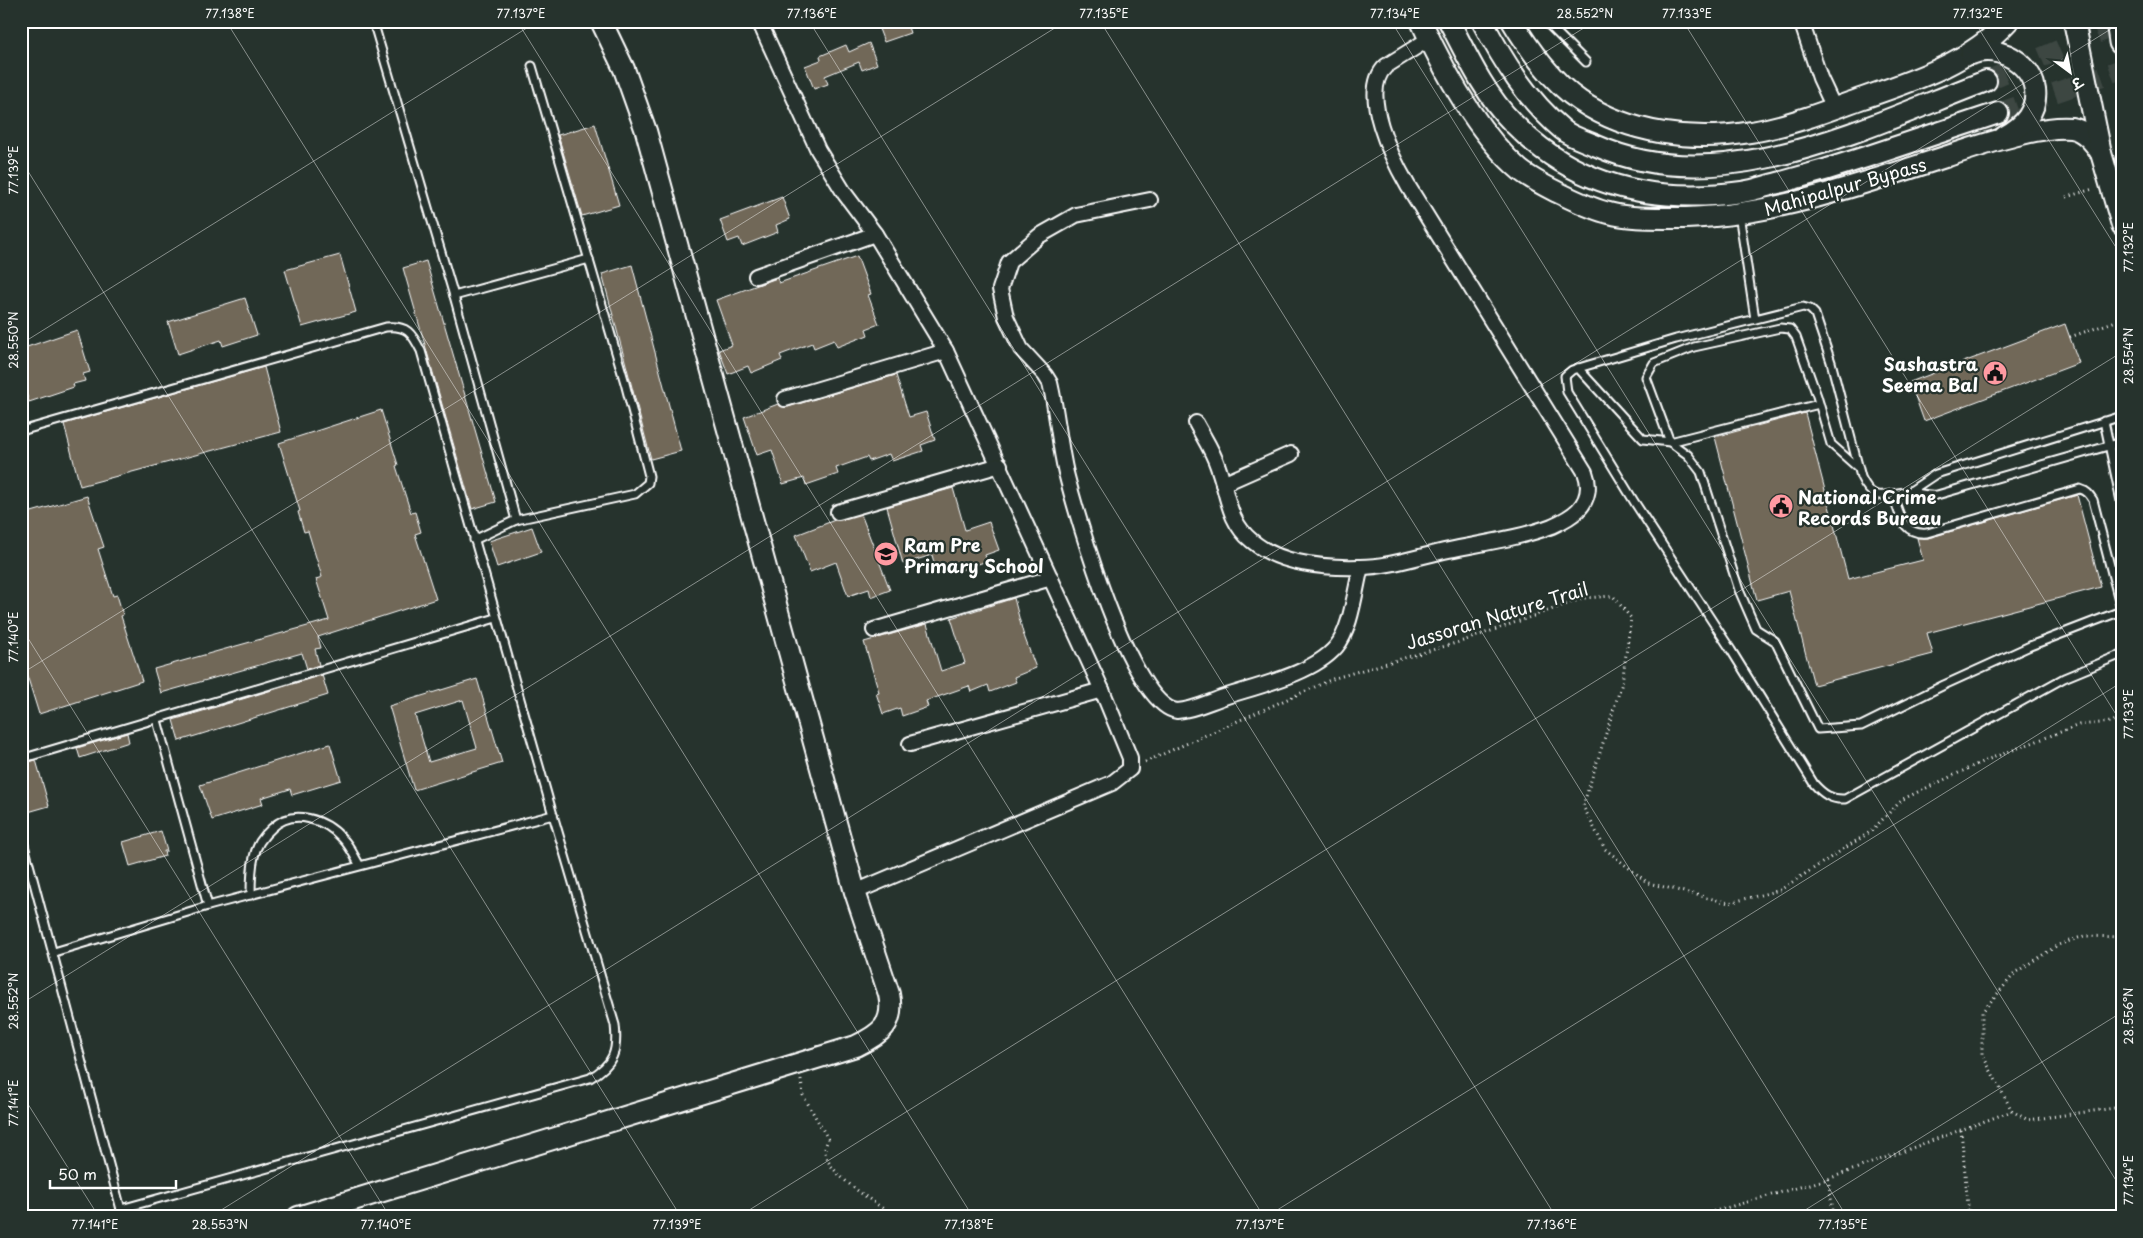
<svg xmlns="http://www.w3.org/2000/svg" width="2143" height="1238" font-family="'Playpen Sans','Playpen Sans Deva',sans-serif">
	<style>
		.building { fill: #716859; stroke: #fff; fill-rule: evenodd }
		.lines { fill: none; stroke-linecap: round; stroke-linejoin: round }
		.secondary-tunnel { stroke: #3c4742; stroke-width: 20; stroke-dasharray: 20 10; stroke-linecap: butt }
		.lane-casing { stroke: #fff; stroke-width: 11 }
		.street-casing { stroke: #fff; stroke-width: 18 }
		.secondary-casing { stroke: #fff; stroke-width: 24 }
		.highway-casing { stroke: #fff; stroke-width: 29 }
		.path { stroke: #fff; stroke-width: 3; stroke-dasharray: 1 4; stroke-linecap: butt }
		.lane { stroke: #26332d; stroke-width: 7 }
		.street { stroke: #26332d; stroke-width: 14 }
		.secondary { stroke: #26332d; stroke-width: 20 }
		.highway { stroke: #26332d; stroke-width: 25 }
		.ticks { fill: none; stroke: #fff; stroke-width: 1; stroke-opacity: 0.45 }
		.labels { text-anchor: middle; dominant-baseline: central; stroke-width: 4.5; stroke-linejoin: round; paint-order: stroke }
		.street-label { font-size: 18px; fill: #fff; stroke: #26332d }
		.poi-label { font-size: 18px; font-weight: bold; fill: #fff; stroke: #26332d; text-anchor: start }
		.neatline { fill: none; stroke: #fff; stroke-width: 2 }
		.ticks-label { font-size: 12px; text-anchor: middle; fill: #fff }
	</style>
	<rect width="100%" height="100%" fill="#26332d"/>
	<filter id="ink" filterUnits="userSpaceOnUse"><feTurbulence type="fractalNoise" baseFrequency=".02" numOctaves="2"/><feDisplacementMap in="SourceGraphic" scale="10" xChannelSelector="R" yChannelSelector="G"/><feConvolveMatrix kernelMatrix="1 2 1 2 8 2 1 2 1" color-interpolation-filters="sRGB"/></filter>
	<g filter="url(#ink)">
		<g class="building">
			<path d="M 876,21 L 906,21 L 910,33 L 884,42 Z"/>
			<path d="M 869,43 L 877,64 L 862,70 L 859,62 L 825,76 L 828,84 L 814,89 L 805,66 L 821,60 L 820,56 L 846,45 L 849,52 Z"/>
			<path d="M 595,124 L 619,205 L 582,216 L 558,135 Z"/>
			<path d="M 782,197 L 790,219 L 776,225 L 778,232 L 742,246 L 739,238 L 728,242 L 720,220 Z"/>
			<path d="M 340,255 L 356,312 L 302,327 L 285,270 Z"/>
			<path d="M 857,256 L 871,294 L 868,295 L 879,324 L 866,329 L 868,335 L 837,347 L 834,340 L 814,348 L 812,343 L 780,355 L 782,360 L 751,373 L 748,366 L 728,374 L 719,350 L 732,345 L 716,300 L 777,278 L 779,283 Z"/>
			<path d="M 426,261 L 496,502 L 472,509 L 403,268 Z"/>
			<path d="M 632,265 L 681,451 L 651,459 L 602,274 Z"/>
			<path d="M 245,298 L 257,335 L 223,346 L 221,340 L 178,354 L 168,322 Z"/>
			<path d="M 2065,324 L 2079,363 L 1924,421 L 1910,382 Z"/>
			<path d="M 77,330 L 90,372 L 83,374 L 85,381 L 73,384 L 74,387 L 29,402 L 21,378 L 21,349 Z"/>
			<path d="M 264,367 L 281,432 L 80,486 L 64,424 Z"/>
			<path d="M 896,375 L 909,417 L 926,412 L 935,440 L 921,445 L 923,451 L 892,461 L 889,454 L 869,461 L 867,457 L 836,468 L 838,474 L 806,485 L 804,478 L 783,484 L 772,450 L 757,455 L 744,417 L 778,404 L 788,407 Z"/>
			<path d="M 381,410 L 398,465 L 396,466 L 411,513 L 415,512 L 421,532 L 415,534 L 436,599 L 318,637 L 321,648 L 315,649 L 319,665 L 307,669 L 302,653 L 161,693 L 154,669 L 329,620 L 316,579 L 322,577 L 308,531 L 304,532 L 298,512 L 300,511 L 279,443 Z"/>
			<path d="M 1805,413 L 1848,579 L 1923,560 L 1917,538 L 1928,538 L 2077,495 L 2101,587 L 1927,633 L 1933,654 L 1814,685 L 1789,591 L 1757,600 L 1715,437 Z"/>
			<path d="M 953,488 L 965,530 L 989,522 L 999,550 L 985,555 L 987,561 L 955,572 L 953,564 L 936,570 L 932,555 L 903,564 L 887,507 Z"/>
			<path d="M 87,496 L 104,547 L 98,549 L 113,596 L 117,595 L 123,615 L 121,616 L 142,681 L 39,714 L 21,656 L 21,515 Z"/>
			<path d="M 861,514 L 890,590 L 871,597 L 869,589 L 848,596 L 836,562 L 810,572 L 796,535 L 835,520 Z"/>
			<path d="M 532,527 L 541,552 L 497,567 L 489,541 Z"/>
			<path d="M 1014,598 L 1023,633 L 1036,668 L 1014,677 L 1016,682 L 990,692 L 988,685 L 971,692 L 969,686 L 926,701 L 928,707 L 902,716 L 900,708 L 883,714 L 876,693 L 879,692 L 864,642 L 927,624 L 941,671 L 965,663 L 951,618 Z"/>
			<path d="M 322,675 L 328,695 L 179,741 L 173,720 Z"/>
			<path d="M 477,679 L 502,763 L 414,790 L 389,706 ZM 463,700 L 477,748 L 429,762 L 415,715 Z"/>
			<path d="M 127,733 L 129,742 L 80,758 L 77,748 Z"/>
			<path d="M 330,744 L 341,780 L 292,795 L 290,789 L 261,798 L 263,804 L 212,820 L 200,785 Z"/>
			<path d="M 36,760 L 49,806 L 28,812 L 21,786 L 21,764 Z"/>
			<path d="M 161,831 L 167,851 L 164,851 L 165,856 L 130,866 L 123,842 Z"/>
		</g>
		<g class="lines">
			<g class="secondary-tunnel">
				<path d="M 1986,81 L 2122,23"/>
				<path d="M 1998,113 L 2122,69"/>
			</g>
			<defs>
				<g id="lane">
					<path d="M 373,21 L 454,296 L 516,520 L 474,540"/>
					<path d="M 1545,21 L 1586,62"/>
					<path d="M 1739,214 L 1755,319"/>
					<path d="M 454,296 L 589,259"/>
					<path d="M 1578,368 L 1643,439 L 1670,442 L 1819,404"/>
					<path d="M 2104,421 L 2122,506"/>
					<path d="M 21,431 L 386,327 C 407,325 412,333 421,351 L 553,815 L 615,1025 C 618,1051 614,1064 590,1078 L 121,1209"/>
					<path d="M 2122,442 L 1937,495 C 1927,496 1920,493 1910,492 C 1886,491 1875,507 1861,477 L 1831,362 L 1815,314 L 1810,309 L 1803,307 L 1676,339 L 1572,370 L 1565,376 L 1567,392 L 1635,503 L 1731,650 L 1814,784 C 1823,794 1831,800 1845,799 L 2064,678 L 2122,654"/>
					<path d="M 1857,467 L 1831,444 L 1817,396 L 1796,337 L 1790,329 L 1780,328 L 1694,347 L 1654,363 L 1646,377 L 1670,442 L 1688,455 L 1701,472 L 1739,590 L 1756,629 L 1775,641 L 1818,729 L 1861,726 L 1944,685 L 2030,646 L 2121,611"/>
					<path d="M 1909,492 L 1936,474 L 2122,416"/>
					<path d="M 1893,495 C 1900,515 1902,535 1927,533 L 2080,489 C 2087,491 2089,494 2093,500 L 2122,612"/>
					<path d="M 516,520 L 635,494 L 648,483 L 649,476 L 625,383 L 532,66"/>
					<path d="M 157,720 L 208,906"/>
					<path d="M 21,759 L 496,618"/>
					<path d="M 21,834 L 123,1217"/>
					<path d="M 251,895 C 251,882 251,869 254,857 C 256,846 264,835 272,828 C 293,808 325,819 343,839 C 350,846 354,856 359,864"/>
					<path d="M 54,952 L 208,906 L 553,815"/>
				</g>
				<g id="street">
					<path d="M 759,21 L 818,150 L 845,194 L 875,234 L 946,351 L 1102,690 L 1130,758 L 1130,769 L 1112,783 L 855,892"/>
					<path d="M 1801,21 L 1820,78 L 1834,108"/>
					<path d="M 1150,200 L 1076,215 L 1039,236 L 1009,262 L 1000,289 L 1006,317 L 1021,349 L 1045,375 L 1050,383 C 1057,412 1059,443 1066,473 C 1077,516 1131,706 1177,711 C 1193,710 1209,702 1224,697 C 1257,686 1313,674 1336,647 C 1351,630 1355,590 1361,567"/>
					<path d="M 756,276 L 875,234"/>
					<path d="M 785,399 L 946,351"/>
					<path d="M 1196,423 C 1204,438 1213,451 1218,467 C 1228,494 1228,522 1252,541 C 1280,565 1324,568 1360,567 C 1389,567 1420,556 1449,550 C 1483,543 1520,538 1552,526 C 1561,522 1571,517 1578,510 C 1589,499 1590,485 1585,472 L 1408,186 C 1393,160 1358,92 1386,66 L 1429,39"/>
					<path d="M 1223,484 L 1291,454"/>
					<path d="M 838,512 L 1000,465"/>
					<path d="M 874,630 L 1051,578"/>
					<path d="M 910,744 L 1102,690"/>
				</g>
				<g id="secondary">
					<path d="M 1421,21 C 1444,71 1478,134 1520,170 C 1531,179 1545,186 1557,192 C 1574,200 1591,209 1609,213 C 1626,218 1647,218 1665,218 C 1763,220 1855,186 1948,156 C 1979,146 2039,125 2071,128 C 2085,130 2094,142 2101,153"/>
					<path d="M 1449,21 C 1467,56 1485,95 1513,123 C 1575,187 1655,204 1742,192 C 1755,190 1769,185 1782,182 C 1812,174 1842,165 1872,155 C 1914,141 1956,127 1998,113"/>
					<path d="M 1482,21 C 1503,61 1527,100 1563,130 C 1571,137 1586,141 1597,146 C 1722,202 1869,125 1986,81"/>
					<path d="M 1512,21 C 1528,48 1554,84 1580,101 C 1629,134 1693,142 1751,132 C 1789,126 1826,111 1863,98 C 1913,81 1971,62 2008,21"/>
					<path d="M 2074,21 L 2101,153 L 2122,225"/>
					<path d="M 1971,54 C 2009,40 2053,80 2028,117 C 2022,126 2013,132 2004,137"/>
					<path d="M 298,1217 L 856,1046 C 881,1034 895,1024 889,994 L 855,892 L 646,131 L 624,69 L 601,21"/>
				</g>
				<path id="highway" d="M 2119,21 L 2122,42"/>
			</defs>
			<use href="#lane" class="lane-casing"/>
			<use href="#street" class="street-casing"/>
			<use href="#secondary" class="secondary-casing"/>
			<use href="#highway" class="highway-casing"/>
			<g class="path">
				<path d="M 2066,197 L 2093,189"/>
				<path d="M 2070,337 L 2122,319"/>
				<path d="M 1145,762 L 1335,678 L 1463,641 L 1584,598 L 1613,596 L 1631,618 L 1622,683 L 1583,806 L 1605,849 L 1648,883 L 1729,903 L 1780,890 L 1870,832 L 1903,799 L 1984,761 L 2079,725 L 2122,721"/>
				<path d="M 801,1080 L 803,1095 L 828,1139 C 827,1142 825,1147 825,1150 C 824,1171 870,1199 885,1210 L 887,1217"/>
				<path d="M 2012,1111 L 1982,1054 L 1982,1012 L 2016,972 L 2058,945 L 2084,936 L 2122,937"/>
				<path d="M 1961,1130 L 1969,1217"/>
				<path d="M 1828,1179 L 1834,1217"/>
				<path d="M 1694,1217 L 1828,1179 L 2012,1111 L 2028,1120 L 2122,1107"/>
			</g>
			<use href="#lane" class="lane"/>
			<use href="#street" class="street"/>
			<use href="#secondary" class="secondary"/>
			<use href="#highway" class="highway"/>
		</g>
	</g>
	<path class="ticks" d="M 226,21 L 973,1217M 517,21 L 1264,1217M 809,21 L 1556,1217M 1100,21 L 1847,1217M 1391,21 L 2122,1190M 1683,21 L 2122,724M 1974,21 L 2122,257M 21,160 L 681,1217M 21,344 L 538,21M 21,627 L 390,1217M 21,674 L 1066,21M 21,1004 L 1595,21M 21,1093 L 99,1217M 210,1217 L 2122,22M 738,1217 L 2122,352M 1266,1217 L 2122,682M 1794,1217 L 2122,1012"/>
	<defs>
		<symbol id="civic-disc" viewBox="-11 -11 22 22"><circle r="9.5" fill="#ff9aa2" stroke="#26332d"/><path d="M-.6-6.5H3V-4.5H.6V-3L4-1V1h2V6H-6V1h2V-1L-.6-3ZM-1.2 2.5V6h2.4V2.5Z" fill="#111"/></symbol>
		<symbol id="school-disc" viewBox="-11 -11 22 22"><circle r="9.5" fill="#ff9aa2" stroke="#26332d"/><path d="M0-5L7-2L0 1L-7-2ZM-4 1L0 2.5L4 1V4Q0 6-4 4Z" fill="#111"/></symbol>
	</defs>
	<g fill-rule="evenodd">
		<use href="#civic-disc" x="1981" y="359" width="28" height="28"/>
		<use href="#civic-disc" x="1767" y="492" width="28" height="28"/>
		<use href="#school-disc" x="872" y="540" width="28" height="28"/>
	</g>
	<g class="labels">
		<g class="street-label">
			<text transform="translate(1845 186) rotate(-16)">Mahipalpur Bypass</text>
			<text transform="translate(1497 615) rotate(-17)">Jassoran Nature Trail</text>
		</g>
		<g class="poi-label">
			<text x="1978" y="363" text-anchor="end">Sashastra<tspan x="1978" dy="21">Seema Bal</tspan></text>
			<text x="1798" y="496">National Crime<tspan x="1798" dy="21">Records Bureau</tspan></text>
			<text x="904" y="544">Ram Pre<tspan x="904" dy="21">Primary School</tspan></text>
		</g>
	</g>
	<rect width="2143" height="1238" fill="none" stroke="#26332d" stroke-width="55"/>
	<g transform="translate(2070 72) rotate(148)" stroke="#26332d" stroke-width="4" paint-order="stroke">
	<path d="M0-4L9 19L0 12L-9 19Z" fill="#ffffff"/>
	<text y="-8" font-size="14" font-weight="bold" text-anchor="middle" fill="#ffffff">उ</text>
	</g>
	<path d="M50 1180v8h126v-8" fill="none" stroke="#ffffff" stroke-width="2.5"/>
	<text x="58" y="1180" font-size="15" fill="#ffffff" stroke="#26332d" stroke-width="4" paint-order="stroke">50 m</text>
	<rect x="28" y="28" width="2088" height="1182" class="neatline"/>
	<g class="ticks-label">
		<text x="230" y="18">77.138°E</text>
		<text x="521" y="18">77.137°E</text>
		<text x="812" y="18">77.136°E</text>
		<text x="1104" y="18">77.135°E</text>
		<text x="1395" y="18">77.134°E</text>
		<text x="1585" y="18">28.552°N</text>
		<text x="1687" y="18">77.133°E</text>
		<text x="1978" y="18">77.132°E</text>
		<text transform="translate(14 170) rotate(-90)" y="4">77.139°E</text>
		<text transform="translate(2129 247) rotate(-90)" y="4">77.132°E</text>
		<text transform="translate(14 340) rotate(-90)" y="4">28.550°N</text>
		<text transform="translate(2129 356) rotate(-90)" y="4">28.554°N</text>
		<text transform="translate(14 637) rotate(-90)" y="4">77.140°E</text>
		<text transform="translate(2129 714) rotate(-90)" y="4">77.133°E</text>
		<text transform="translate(14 1001) rotate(-90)" y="4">28.552°N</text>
		<text transform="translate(2129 1016) rotate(-90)" y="4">28.556°N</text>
		<text transform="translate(14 1103) rotate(-90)" y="4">77.141°E</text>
		<text transform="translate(2129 1180) rotate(-90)" y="4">77.134°E</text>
		<text x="95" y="1229">77.141°E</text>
		<text x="220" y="1229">28.553°N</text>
		<text x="386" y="1229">77.140°E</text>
		<text x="677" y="1229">77.139°E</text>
		<text x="969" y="1229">77.138°E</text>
		<text x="1260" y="1229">77.137°E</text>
		<text x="1552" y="1229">77.136°E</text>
		<text x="1843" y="1229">77.135°E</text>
	</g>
</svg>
